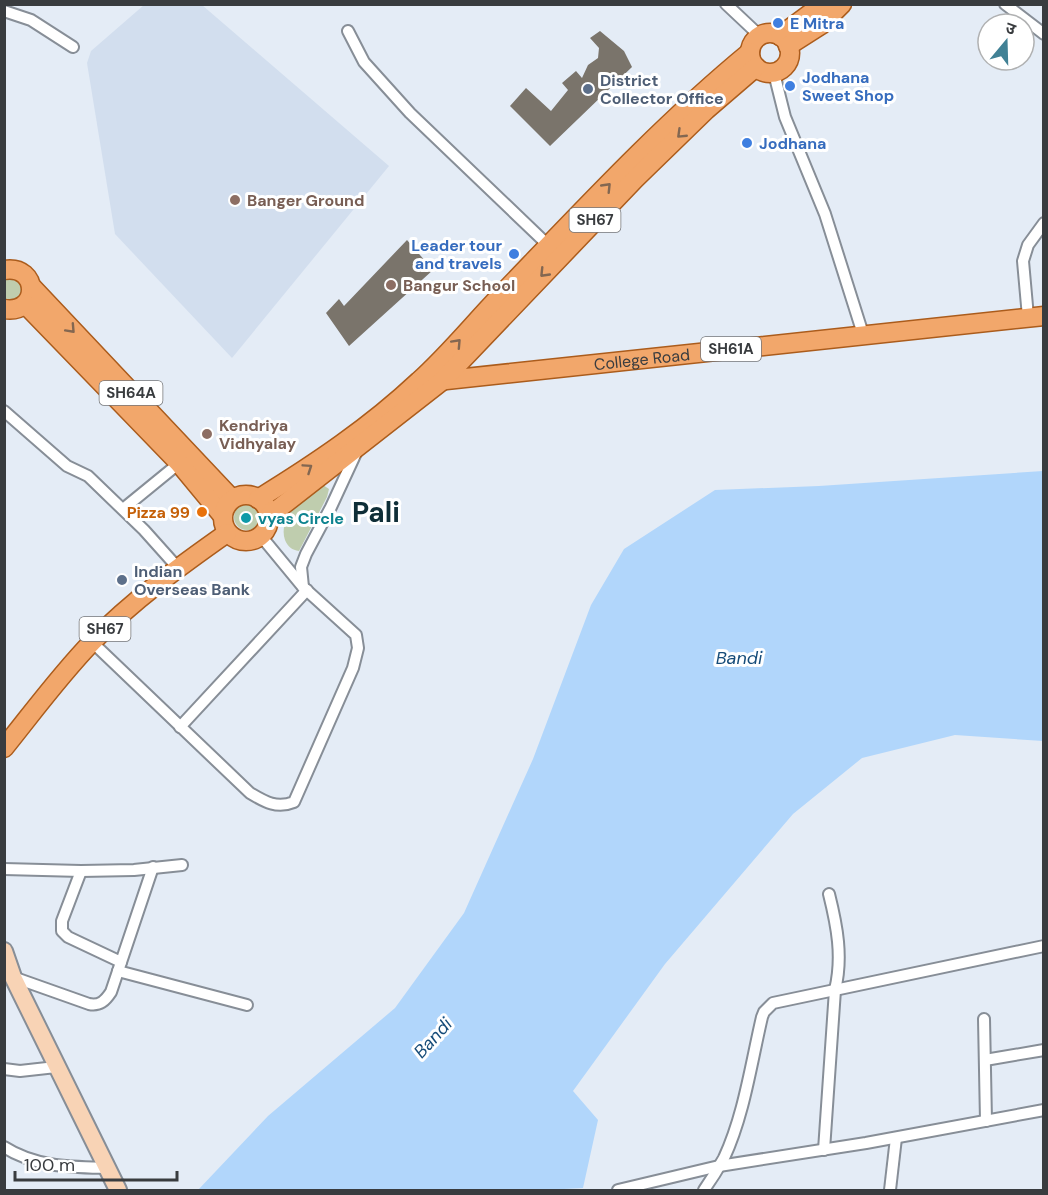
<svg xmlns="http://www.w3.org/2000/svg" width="1048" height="1195" font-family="'DM Sans','Noto Sans Devanagari',sans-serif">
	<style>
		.built { fill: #d2deee }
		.green { fill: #bfcdae }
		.water { fill: #b1d6fb }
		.building { fill: #7a746b }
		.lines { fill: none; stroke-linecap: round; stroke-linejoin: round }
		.street-casing { stroke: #878e97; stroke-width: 14 }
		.secondary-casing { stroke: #878e97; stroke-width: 20 }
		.primary-casing { stroke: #ab5c1c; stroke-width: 21 }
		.street { stroke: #fff; stroke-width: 10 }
		.secondary { stroke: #f8d3b5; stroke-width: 16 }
		.primary { stroke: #f2a76b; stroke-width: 18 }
		.oneway { stroke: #836751 }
		.shop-dot { fill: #3f7fe0; stroke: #fff; stroke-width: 2 }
		.service-dot { fill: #5c6f8a; stroke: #fff; stroke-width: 2 }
		.education-dot { fill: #8d6e63; stroke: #fff; stroke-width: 2 }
		.food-dot { fill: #e8710a; stroke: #fff; stroke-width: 2 }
		.culture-dot { fill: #0f9aa8; stroke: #fff; stroke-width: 2 }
		.labels { text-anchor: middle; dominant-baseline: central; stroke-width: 6; stroke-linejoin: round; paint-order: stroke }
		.shield { fill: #fff; stroke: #747679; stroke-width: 1.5 }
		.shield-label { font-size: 15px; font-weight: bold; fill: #393c3f }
		.shop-label { font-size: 16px; font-weight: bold; fill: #366cbe; stroke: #fff; text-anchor: start }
		.service-label { font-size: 16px; font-weight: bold; fill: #4e5e75; stroke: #fff; text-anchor: start }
		.education-label { font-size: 16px; font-weight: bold; fill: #785e54; stroke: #fff; text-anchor: start }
		.street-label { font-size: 16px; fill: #393c3f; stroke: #fff }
		.food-label { font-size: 16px; font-weight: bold; fill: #c56008; stroke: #fff; text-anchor: end }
		.culture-label { font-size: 16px; font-weight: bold; fill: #0d838f; stroke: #fff; text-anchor: start }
		.water-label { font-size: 18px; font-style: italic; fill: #164c79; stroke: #fff }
		.town-label { font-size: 28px; font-weight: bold; fill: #0f2e37; stroke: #fff }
	</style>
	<rect width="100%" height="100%" fill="#e4ecf6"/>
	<path class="built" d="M 144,5 L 202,5 L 389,166 L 232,358 L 115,234 L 87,63 L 91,51 Z"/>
	<g class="green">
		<path d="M 6,277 L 18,280 L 21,285 L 21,293 L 15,300 L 5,300 Z"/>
		<path d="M 320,483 L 329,489 L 327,497 L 299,551 C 292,550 288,547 285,540 C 277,517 306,497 320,483 Z"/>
		<circle cx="247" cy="517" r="13"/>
	</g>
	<path class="water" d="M 1043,471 L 1043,741 L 955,735 L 862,758 L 793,814 L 665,964 L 573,1091 L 598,1120 L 583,1188 L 545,1190 L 198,1190 L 268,1116 L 395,1008 L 464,913 L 533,759 L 591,605 L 624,549 L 715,490 L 819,486 Z"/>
	<g class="building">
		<path d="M 600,31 L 624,51 L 632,67 L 550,146 L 510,106 L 526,88 L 551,111 L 568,90 L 562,83 L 576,71 L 582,78 L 588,65 L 598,58 L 599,48 L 590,38 Z"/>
		<path d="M 407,240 L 433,270 L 349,346 L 326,313 L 339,299 L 344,306 Z"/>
	</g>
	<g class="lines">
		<defs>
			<g id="street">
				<path d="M 726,4 L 760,36"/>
				<path d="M 1005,4 L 1044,34"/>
				<path d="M 4,11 L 31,20 L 73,47"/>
				<path d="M 348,31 L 364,62 L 410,113 L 549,246"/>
				<path d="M 774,73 L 785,117 L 825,214 L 863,334"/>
				<path d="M 1028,317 L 1023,261 L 1028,245 L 1044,223"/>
				<path d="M 4,411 L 67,466 L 88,476 L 144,530 L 178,568"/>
				<path d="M 123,509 L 183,460"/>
				<path d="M 303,587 L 301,567 L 306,554 L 331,507 L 356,453"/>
				<path d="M 92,642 L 250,793 C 265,802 277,809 294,802 L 353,668 L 358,648 L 356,635 L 303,587 L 261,536"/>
				<path d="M 180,727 L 307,590"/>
				<path d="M 4,869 L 81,871 L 134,870 L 182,865"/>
				<path d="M 81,871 L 62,921 L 62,931 L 68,937 L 121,962"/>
				<path d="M 118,971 L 247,1005"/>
				<path d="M 10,976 L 89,1004 C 100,1006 105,1001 111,992 L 153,867"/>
				<path d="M 984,1019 L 986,1121"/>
				<path d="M 985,1060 L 1044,1050"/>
				<path d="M 4,1069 L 20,1071 L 56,1067"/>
				<path d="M 4,1147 C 35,1167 71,1167 106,1168"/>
				<path d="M 824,1150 L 835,990 C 843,957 837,926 829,894"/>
				<path d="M 618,1190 L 719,1166 L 866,1143 L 1044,1110"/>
				<path d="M 704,1190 C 711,1180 718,1169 724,1158 C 744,1115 751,1064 762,1017 L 764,1012 L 773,1003 L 1044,946"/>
				<path d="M 890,1190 L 896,1138"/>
			</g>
			<path id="secondary" d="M 4,951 L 13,977 L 118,1190"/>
			<g id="primary">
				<circle cx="770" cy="53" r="20"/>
				<path d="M 780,36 L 823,4"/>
				<path d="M 788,46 L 821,25 L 842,4"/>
				<path d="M 4,270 C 40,264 40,315 4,309"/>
				<path d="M 31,286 L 232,499"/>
				<path d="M 25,304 L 179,463 L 222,515"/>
				<path id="s1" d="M 437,381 L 1044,316"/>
				<circle cx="246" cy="518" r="23"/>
				<path d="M 258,499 C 315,464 370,427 419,381 C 448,355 473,324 500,296 C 580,213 660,126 750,52"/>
				<path d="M 269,516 L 442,381 L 635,179 L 706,110 L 756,67"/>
				<path d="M 4,748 C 33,712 60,675 92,642 C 132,601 180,566 227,533"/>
			</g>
		</defs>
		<use href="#street" class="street-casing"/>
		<use href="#secondary" class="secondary-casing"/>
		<use href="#primary" class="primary-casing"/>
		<use href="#street" class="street"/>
		<use href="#secondary" class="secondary"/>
		<use href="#primary" class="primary"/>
	</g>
	<defs><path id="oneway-chevron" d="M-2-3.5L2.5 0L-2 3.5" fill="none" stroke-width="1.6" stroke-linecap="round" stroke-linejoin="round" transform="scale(1.5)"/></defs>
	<g class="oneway">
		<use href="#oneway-chevron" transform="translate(681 134) rotate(136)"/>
		<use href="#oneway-chevron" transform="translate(607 187) rotate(-46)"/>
		<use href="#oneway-chevron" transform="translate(544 273) rotate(134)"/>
		<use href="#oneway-chevron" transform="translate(71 329) rotate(47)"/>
		<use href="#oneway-chevron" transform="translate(457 343) rotate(-47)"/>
		<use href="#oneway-chevron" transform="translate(308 468) rotate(-34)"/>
	</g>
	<g class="shop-dot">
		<circle cx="778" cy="23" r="6"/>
		<circle cx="790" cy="86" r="6"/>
		<circle cx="747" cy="143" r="6"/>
		<circle cx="514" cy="254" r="6"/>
	</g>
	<g class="service-dot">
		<circle cx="588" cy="89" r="6"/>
		<circle cx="122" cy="580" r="6"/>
	</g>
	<g class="education-dot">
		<circle cx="235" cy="200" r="6"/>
		<circle cx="391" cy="285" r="6"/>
		<circle cx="207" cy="434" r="6"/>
	</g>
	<circle class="food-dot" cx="202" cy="512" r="6"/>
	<circle class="culture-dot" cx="246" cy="518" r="6"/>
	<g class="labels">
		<g class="shield">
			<rect x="569.5" y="208" width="51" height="24" rx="4.5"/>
			<rect x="701" y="337" width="60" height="24" rx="4.5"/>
			<rect x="99.5" y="381" width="63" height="24" rx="4.5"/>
			<rect x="79.5" y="617" width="51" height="24" rx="4.5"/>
		</g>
		<g class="shield-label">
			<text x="595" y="220">SH67</text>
			<text x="731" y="349">SH61A</text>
			<text x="131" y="393">SH64A</text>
			<text x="105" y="629">SH67</text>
		</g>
		<g class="shop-label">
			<text x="790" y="23">E Mitra</text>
			<text x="802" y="77">Jodhana<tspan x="802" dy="18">Sweet Shop</tspan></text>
			<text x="759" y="143">Jodhana</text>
			<text x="502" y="245" text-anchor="end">Leader tour<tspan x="502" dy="18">and travels</tspan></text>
		</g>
		<g class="service-label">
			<text x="600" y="80">District<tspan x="600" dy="18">Collector Office</tspan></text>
			<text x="134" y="571">Indian<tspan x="134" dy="18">Overseas Bank</tspan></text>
		</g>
		<g class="education-label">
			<text x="247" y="200">Banger Ground</text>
			<text x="403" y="285">Bangur School</text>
			<text x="219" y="425">Kendriya<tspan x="219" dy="18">Vidhyalay</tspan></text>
		</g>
		<g class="street-label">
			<text stroke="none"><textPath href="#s1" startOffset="206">College Road</textPath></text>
		</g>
		<g class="food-label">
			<text x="190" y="512">Pizza 99</text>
		</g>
		<g class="culture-label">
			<text x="258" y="518">vyas Circle</text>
		</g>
		<g class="water-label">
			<text x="739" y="658">Bandi</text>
			<text transform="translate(433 1038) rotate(-48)">Bandi</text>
		</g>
		<g class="town-label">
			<text x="376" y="512">Pali</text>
		</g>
	</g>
	<rect width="1048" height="1195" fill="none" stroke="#393c3f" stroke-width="12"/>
	<g transform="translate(1006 42) rotate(19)"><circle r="28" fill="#ffffff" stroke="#b0b1b2" stroke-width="1.5"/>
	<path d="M0-4.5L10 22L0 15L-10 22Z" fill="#418195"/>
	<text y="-9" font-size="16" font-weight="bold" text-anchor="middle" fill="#393c3f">उ</text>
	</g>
	<path d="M15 1171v9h162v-9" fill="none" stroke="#393c3f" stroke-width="3"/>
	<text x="24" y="1171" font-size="18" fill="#393c3f" stroke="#ffffff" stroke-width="4.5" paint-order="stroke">100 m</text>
</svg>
